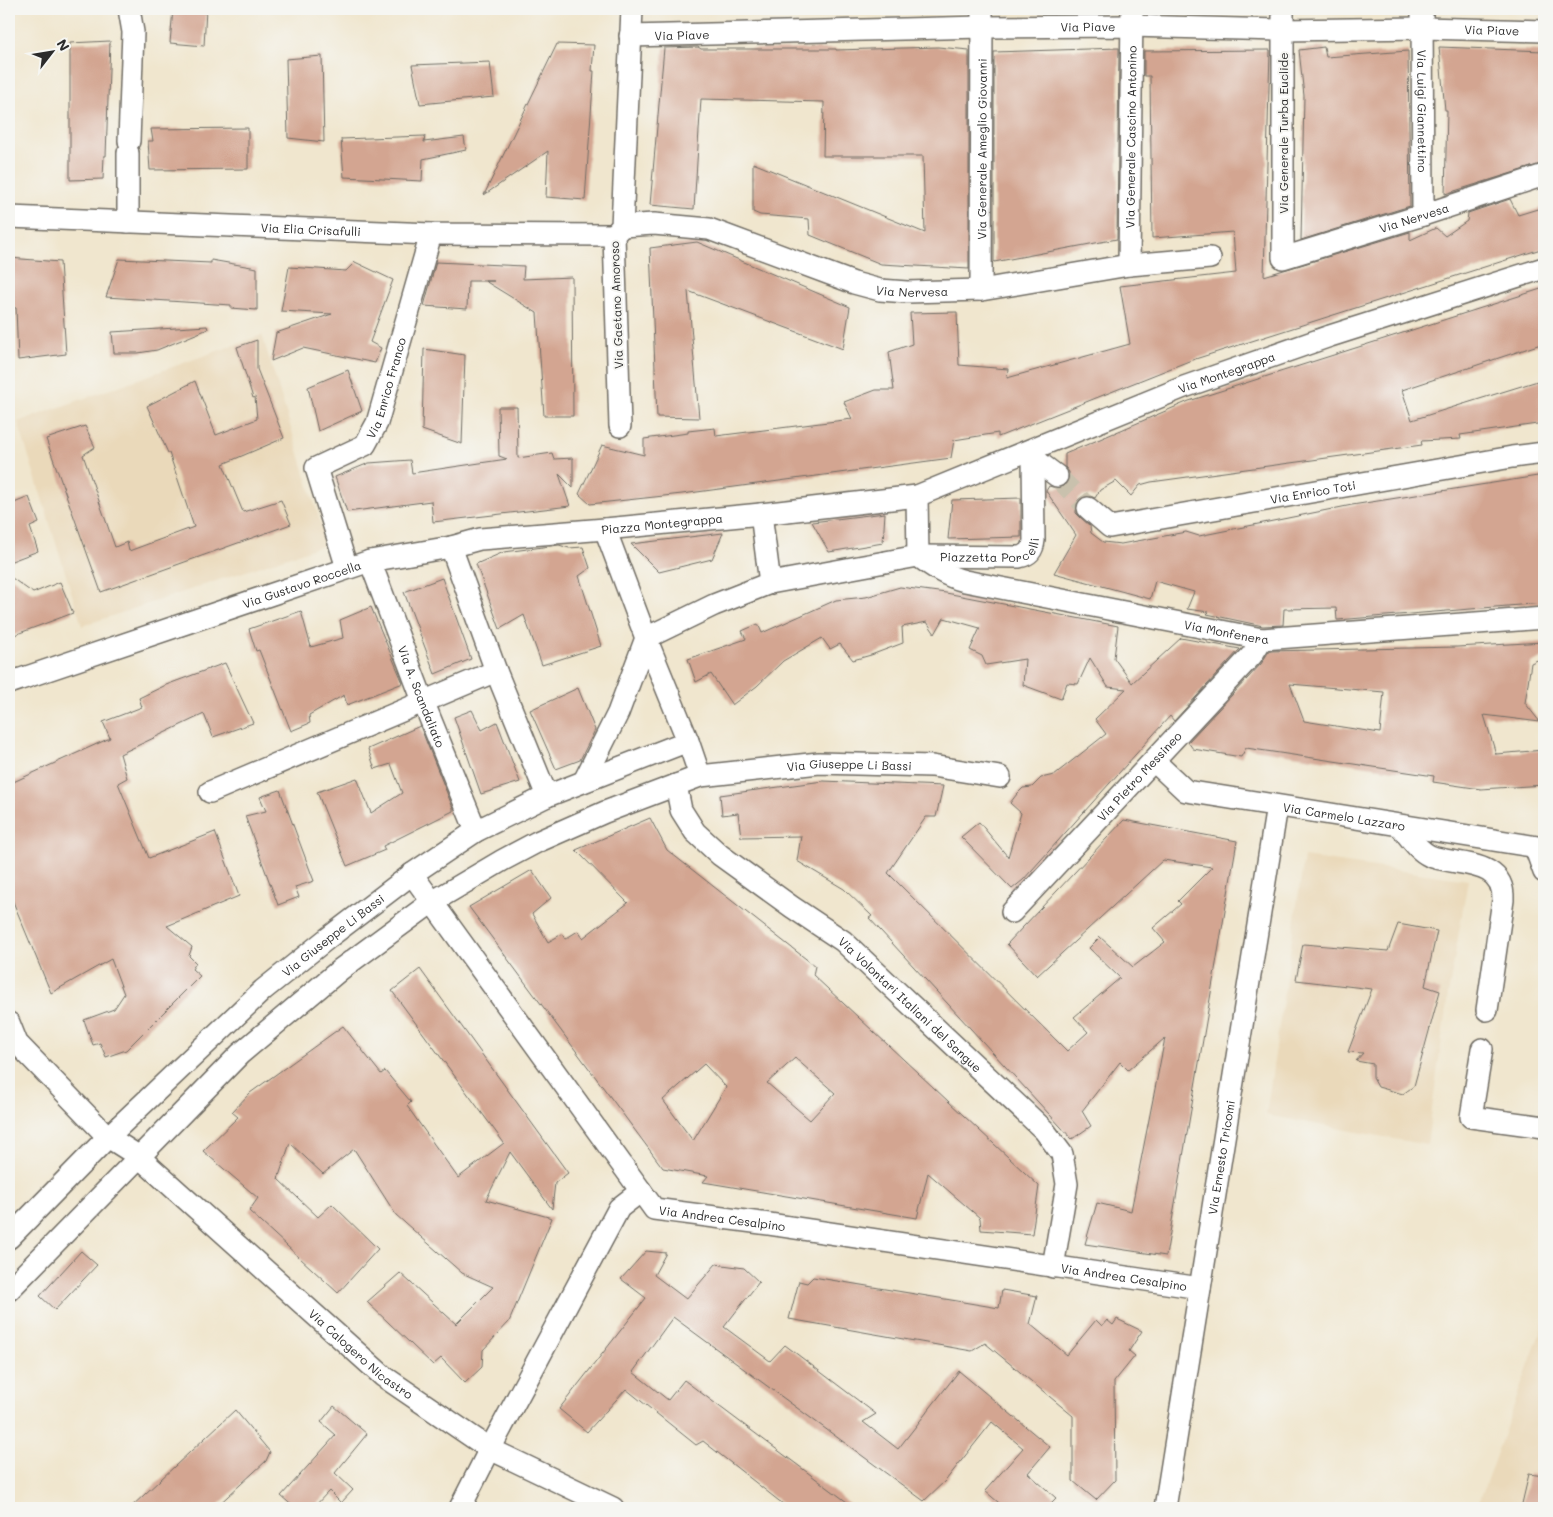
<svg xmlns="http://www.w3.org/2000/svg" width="1553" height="1517" font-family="Mali,sans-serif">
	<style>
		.built { fill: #ead9ba }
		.building { fill: #d3a591; fill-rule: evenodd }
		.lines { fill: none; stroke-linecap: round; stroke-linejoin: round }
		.minor-tunnel { stroke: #c9c1ad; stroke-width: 21; stroke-dasharray: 21 11; stroke-linecap: butt }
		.minor-casing { stroke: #706c64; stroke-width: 24 }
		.minor { stroke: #fff; stroke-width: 21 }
		.labels { text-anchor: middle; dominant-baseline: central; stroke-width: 4; stroke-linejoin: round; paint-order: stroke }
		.street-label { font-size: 12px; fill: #2b2b2b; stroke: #f6f6f2 }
	</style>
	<rect width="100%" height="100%" fill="#f6f6f2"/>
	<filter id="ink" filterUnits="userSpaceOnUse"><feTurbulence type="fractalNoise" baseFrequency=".02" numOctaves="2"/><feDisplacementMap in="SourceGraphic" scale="10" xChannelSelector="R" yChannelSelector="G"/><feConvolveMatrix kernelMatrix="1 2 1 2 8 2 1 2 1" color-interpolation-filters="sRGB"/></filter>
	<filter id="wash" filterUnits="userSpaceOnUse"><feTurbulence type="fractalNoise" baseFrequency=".0096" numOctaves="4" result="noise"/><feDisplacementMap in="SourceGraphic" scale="20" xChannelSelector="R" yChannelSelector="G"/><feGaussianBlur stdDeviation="1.12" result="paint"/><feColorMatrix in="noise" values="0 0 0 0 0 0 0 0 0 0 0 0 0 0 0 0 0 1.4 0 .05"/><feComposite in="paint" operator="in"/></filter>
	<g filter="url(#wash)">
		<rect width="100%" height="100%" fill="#f0e6ce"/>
		<g class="built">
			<path d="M 262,335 L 327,544 L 82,626 L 18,422 Z"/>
			<path d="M 1304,857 L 1468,880 L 1448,995 L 1427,1145 L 1266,1115 Z"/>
			<path d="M 1544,1322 L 1544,1508 L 1477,1508 Z"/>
		</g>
		<g id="blocks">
			<g class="building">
				<path d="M 173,9 L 206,9 L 204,46 L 170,43 Z"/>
				<path d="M 110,41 L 106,156 L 104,156 L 103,179 L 70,180 L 70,43 Z"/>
				<path d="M 557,44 L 594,45 L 592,71 L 594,71 L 585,200 L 546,197 L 548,151 L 484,195 Z"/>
				<path d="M 698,47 L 701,49 L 836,49 L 836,50 L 938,47 L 969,50 L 969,269 L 881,264 L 810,235 L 809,219 L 760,215 L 753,212 L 753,163 L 925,233 L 923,156 L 823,156 L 824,102 L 701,99 L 694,209 L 650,205 L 664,48 Z"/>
				<path d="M 1324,47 L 1326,57 L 1408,51 L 1410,206 L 1301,240 L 1304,96 L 1299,50 Z"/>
				<path d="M 1439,47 L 1544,51 L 1544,163 L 1445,194 L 1447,110 L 1445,110 Z"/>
				<path d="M 1119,48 L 1117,239 L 994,262 L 994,52 Z"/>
				<path d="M 1270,50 L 1264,276 L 1410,232 L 1410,240 L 1436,228 L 1445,236 L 1467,221 L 1468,213 L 1510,199 L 1518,215 L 1544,207 L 1544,248 L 1189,361 L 998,437 L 998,433 L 954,440 L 951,458 L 682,494 L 590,504 L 579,494 L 602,445 L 644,455 L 644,439 L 688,433 L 688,431 L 715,428 L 716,436 L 852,419 L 844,402 L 876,390 L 894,390 L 889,352 L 912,344 L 910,313 L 957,312 L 959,365 L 1008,369 L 1007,378 L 1130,344 L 1120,286 L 1236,273 L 1233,232 L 1152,238 L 1150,76 L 1144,76 L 1144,51 Z"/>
				<path d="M 322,56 L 324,142 L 288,138 L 286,59 Z"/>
				<path d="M 490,62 L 494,97 L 420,104 L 412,65 Z"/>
				<path d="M 248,128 L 248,169 L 150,170 L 148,141 L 153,141 L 151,129 Z"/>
				<path d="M 425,136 L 424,142 L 464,137 L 466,150 L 423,159 L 422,181 L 344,177 L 341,139 Z"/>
				<path d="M 697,242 L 850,307 L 843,349 L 688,291 L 699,418 L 657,417 L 650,248 Z"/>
				<path d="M 9,258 L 60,262 L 66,354 L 18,360 L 16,308 L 9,307 Z"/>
				<path d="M 119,259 L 211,263 L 211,260 L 257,268 L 257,310 L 231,308 L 231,305 L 106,297 Z"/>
				<path d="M 355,262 L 393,280 L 370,342 L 381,348 L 375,363 L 303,348 L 271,361 L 276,333 L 332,314 L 281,311 L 289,267 L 346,271 Z"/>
				<path d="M 436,262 L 524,266 L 523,279 L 572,277 L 573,416 L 544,416 L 537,313 L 485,281 L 494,281 L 468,281 L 467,309 L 424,306 Z"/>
				<path d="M 1544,288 L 1544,343 L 1402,390 L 1412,420 L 1544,379 L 1544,423 L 1460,435 L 1461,439 L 1421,441 L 1422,445 L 1151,482 L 1140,485 L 1131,496 L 1116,481 L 1100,490 L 1095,498 L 1090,496 L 1083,496 L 1078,500 L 1076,506 L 1076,513 L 1080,517 L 1090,526 L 1091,533 L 1103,542 L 1121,544 L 1186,532 L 1199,536 L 1352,505 L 1544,475 L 1544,603 L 1337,620 L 1336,608 L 1284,609 L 1283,625 L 1263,626 L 1207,614 L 1209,612 L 1187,609 L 1194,592 L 1155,581 L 1150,599 L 1054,573 L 1076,535 L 1046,491 L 1049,486 L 1056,488 L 1062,487 L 1067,483 L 1069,477 L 1069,472 L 1065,467 L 1065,454 L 1189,401 Z"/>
				<path d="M 207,326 L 208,329 L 157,350 L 138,353 L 114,353 L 112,332 Z"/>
				<path d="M 257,340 L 257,369 L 284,438 L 223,464 L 243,512 L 281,500 L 291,524 L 101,592 L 46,439 L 85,426 L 95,447 L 83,455 L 115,547 L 127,542 L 129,551 L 194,527 L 169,453 L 168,453 L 147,406 L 195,381 L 216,435 L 257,419 L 255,397 L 253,398 L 237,347 Z"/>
				<path d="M 424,349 L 465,355 L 462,444 L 422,430 Z"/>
				<path d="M 348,370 L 362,411 L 318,431 L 308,387 Z"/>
				<path d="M 498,407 L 517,407 L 518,458 L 552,453 L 554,459 L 573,458 L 573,488 L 559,474 L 570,506 L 433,522 L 431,501 L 347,512 L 335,477 L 369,463 L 410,460 L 412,473 L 507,459 L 499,456 Z"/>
				<path d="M 29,497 L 39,523 L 30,527 L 38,551 L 9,562 L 9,505 Z"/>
				<path d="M 1021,498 L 1021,537 L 948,539 L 952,500 Z"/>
				<path d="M 885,513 L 883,543 L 829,552 L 812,522 Z"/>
				<path d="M 723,533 L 712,559 L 659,572 L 631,544 Z"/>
				<path d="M 559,545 L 569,548 L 583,547 L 590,568 L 579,576 L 601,646 L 542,665 L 524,615 L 500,629 L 476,564 L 504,552 Z"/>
				<path d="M 9,576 L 33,593 L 60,582 L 73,613 L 9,637 Z"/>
				<path d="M 442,578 L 471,659 L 435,674 L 404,592 Z"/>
				<path d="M 900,587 L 946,593 L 1118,626 L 1114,658 L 1132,683 L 1181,638 L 1240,649 L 1174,721 L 1170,716 L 1023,880 L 1012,889 L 961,837 L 979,822 L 1008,857 L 1021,813 L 1010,803 L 1017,794 L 1023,788 L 1032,787 L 1041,778 L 1054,775 L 1106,734 L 1095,719 L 1126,689 L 1108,687 L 1090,658 L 1078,684 L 1067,683 L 1061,699 L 1023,685 L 1025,659 L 986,665 L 982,656 L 970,650 L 980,628 L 944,618 L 935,634 L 927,622 L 902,627 L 903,643 L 871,655 L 853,660 L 840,644 L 830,649 L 822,638 L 783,661 L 757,686 L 732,705 L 711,674 L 696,682 L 688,659 L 746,639 L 742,631 L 758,624 L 762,633 L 836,600 L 866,597 Z"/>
				<path d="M 371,607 L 403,683 L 347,705 L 344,695 L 309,715 L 310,723 L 291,731 L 259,650 L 256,651 L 249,629 L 301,611 L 311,647 L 343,638 L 340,620 Z"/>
				<path d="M 1544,642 L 1544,657 L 1531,663 L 1525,703 L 1540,722 L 1484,715 L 1496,754 L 1544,750 L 1544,785 L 1481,789 L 1433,782 L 1434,776 L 1246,748 L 1241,757 L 1193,749 L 1188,742 L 1261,664 L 1269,651 L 1457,647 ZM 1290,684 L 1384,692 L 1380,733 L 1304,721 Z"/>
				<path d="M 225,663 L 253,723 L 213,737 L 204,714 L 120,754 L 127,778 L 118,783 L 149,858 L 215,832 L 239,896 L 167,926 L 192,947 L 189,956 L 196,963 L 192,969 L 200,976 L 126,1050 L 106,1057 L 100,1043 L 93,1045 L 84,1020 L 114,1009 L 124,994 L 111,959 L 51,993 L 9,892 L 9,784 L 110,738 L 103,722 L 142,707 L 139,698 L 166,685 Z"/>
				<path d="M 578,688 L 595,730 L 580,760 L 556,769 L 530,710 Z"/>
				<path d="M 472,710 L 482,730 L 497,722 L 520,782 L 481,794 L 454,717 Z"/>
				<path d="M 420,726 L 453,808 L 453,811 L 383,846 L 385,850 L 347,866 L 317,792 L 357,778 L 371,813 L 402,793 L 391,764 L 375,769 L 368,749 Z"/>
				<path d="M 823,781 L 943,786 L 936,817 L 926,817 L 888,873 L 1067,1051 L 1088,1032 L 1074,1017 L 1120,978 L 1089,948 L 1100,937 L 1133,967 L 1165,942 L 1153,928 L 1181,904 L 1178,901 L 1212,867 L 1163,860 L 1037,976 L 1007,944 L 1124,820 L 1237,841 L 1166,1256 L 1085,1244 L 1097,1203 L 1131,1211 L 1165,1038 L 1128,1070 L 1120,1062 L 1082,1111 L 1091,1126 L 1072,1139 L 869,918 L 872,916 L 844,889 L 797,861 L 801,836 L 741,837 L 738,813 L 722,815 L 720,795 Z"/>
				<path d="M 280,790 L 314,881 L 295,887 L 299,897 L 278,905 L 245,816 L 266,811 L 260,797 Z"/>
				<path d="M 650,818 L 667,850 L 815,966 L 813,975 L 1039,1186 L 1032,1234 L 981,1230 L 980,1218 L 928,1173 L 917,1218 L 703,1182 L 708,1176 L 663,1168 L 469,907 L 532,870 L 551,898 L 532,914 L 548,942 L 562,934 L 565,939 L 578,931 L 583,938 L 628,903 L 576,850 ZM 795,1058 L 835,1093 L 810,1120 L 767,1083 ZM 704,1064 L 726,1087 L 693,1141 L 663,1100 Z"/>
				<path d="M 1398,924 L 1437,931 L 1425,986 L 1440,991 L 1414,1086 L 1403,1094 L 1378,1087 L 1373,1078 L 1373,1064 L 1356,1061 L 1363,1053 L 1348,1052 L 1372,989 L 1296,980 L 1303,944 L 1388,951 Z"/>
				<path d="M 420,969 L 568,1173 L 555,1183 L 552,1209 L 510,1152 L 486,1200 L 552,1218 L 509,1322 L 483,1350 L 482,1367 L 465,1383 L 441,1358 L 433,1365 L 367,1302 L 400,1273 L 456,1324 L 493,1287 L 462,1273 L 396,1215 L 354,1149 L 323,1174 L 290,1143 L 278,1179 L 318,1217 L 332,1204 L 378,1249 L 338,1293 L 249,1211 L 258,1198 L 203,1151 L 238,1117 L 232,1112 L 250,1093 L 343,1026 L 381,1074 L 385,1071 L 411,1102 L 407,1106 L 458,1178 L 504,1143 L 392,991 Z"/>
				<path d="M 81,1251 L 97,1265 L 55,1310 L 40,1296 Z"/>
				<path d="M 646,1251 L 666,1253 L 654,1275 L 686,1299 L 716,1264 L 744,1268 L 759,1282 L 724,1327 L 770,1361 L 785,1345 L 876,1414 L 863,1422 L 898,1449 L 959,1371 L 1050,1447 L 1028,1473 L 1056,1498 L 1046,1508 L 1005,1508 L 985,1491 L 1023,1448 L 992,1422 L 946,1480 L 924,1501 L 673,1317 L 633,1372 L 668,1400 L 684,1380 L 855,1508 L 788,1508 L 703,1441 L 696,1445 L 626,1389 L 587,1432 L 559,1409 L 646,1298 L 621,1279 Z"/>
				<path d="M 813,1277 L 999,1308 L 1002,1290 L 1037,1296 L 1030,1324 L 1067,1355 L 1096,1320 L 1102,1326 L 1107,1320 L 1113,1325 L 1117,1319 L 1142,1331 L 1129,1351 L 1135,1356 L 1114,1382 L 1115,1480 L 1096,1500 L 1073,1481 L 1073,1416 L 985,1343 L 972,1351 L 789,1319 L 799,1281 L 807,1283 Z"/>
				<path d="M 334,1406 L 367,1434 L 335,1473 L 353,1490 L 341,1503 L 329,1491 L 313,1508 L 295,1508 L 281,1496 L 336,1435 L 321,1422 Z"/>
				<path d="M 235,1410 L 270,1452 L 266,1461 L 215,1508 L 130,1508 Z"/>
				<path d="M 1529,1474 L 1544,1476 L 1544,1508 L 1521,1508 Z"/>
			</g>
		</g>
	</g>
	<g filter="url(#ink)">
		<use href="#blocks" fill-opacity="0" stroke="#706c64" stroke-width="1"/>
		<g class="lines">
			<path class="minor-tunnel" d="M 1057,476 L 1088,508"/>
			<defs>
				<g id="minor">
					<path d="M 129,9 L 133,32 L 129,141"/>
					<path id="s1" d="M 1283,9 L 1283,258 L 1423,215 L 1544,175"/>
					<path id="s2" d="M 1422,9 L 1423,215"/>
					<path id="s3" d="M 630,36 L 982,27 L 1131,26 L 1282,30 L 1422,28 L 1544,31"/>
					<path id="s4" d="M 9,217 L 431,234 L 614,235"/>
					<path d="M 128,222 L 128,153"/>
					<path id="s5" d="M 622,226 L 654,224 L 709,229 L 854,283 L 880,290 L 907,292 L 981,290 L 1129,265 L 1210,258"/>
					<path id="s6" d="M 1129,265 L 1132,9"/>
					<path id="s7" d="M 981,290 L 982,9"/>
					<path d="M 620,426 L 614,235 L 622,226 L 632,9"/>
					<path d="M 1029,451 L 1033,458 L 1057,476"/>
					<path id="s8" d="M 1088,508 L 1110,527 L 1512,457 L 1544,453"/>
					<path d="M 761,514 L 770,583"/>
					<path d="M 605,529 L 646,638 L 688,741"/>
					<path d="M 451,547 L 496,671 L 547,796"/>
					<path id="s9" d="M 918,556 C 933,567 947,577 965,581 L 1262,639 L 1544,618"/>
					<path id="s10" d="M 918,556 L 1019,557 C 1029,555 1033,551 1034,540 L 1033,458"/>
					<path id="s11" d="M 370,561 L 423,701 L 476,831"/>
					<path id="s12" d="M 347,568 L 316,468 L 365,445 L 377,423 L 431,234"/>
					<path d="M 646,638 L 714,605 L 770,583 L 918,556 L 917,496"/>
					<path id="s13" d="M 9,683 L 370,561 L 451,547 L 480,539 L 605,529 L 761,514 L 917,496 L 1184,387 L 1330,336 L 1544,268"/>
					<path id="s14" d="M 1154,761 L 1186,791 L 1544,848"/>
					<path d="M 584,781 L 618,713 L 646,638"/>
					<path id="s15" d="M 676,785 L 681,810 L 695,832 L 720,855 L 792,907 L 843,941 L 1044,1130 L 1062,1154 L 1067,1184 L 1053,1267"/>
					<path d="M 210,792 L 496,671"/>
					<path d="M 1400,826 C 1409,836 1417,850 1430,856 C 1454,866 1505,858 1503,900 L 1487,1010"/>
					<path d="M 1535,847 L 1544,872"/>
					<path id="s16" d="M 412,874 L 654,1209 L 769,1224 L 1200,1288"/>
					<path id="s17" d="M 1012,912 L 1252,655 L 1262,639"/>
					<path id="s18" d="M 9,1023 L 17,1043 L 108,1137 L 138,1156 L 383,1376 L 490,1449 L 613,1508"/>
					<path d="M 1482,1049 L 1471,1117 L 1544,1127"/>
					<path id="s19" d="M 9,1238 L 108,1137 L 263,990 L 328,938 L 412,874 L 476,831 L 547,796 L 688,741 L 700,776"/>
					<path id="s20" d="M 9,1290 L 240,1054 L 341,969 L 432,902 L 503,860 L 537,842 L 605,812 L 700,776 L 819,763 L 932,766 L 1000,777"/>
					<path d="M 460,1508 L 490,1449 L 619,1208 L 641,1191"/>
					<path id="s21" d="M 1165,1508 L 1277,806"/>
				</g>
			</defs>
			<use href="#minor" class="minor-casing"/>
			<use href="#minor" class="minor"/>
		</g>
	</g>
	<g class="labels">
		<g class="street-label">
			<text stroke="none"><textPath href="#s3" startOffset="458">Via Piave</textPath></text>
			<text stroke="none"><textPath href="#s3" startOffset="862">Via Piave</textPath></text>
			<text stroke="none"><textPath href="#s3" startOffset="52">Via Piave</textPath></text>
			<text stroke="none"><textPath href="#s2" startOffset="102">Via Luigi Giannettino</textPath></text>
			<text transform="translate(1283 133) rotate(-90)">Via Generale Turba Euclide</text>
			<text stroke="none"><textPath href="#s6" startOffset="128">Via Generale Cascino Antonino</textPath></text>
			<text stroke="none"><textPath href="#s7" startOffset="141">Via Generale Ameglio Giovanni</textPath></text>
			<text stroke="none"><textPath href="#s1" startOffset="386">Via Nervesa</textPath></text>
			<text stroke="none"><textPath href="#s4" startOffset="302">Via Elia Crisafulli</textPath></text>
			<text stroke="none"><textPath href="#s5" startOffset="301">Via Nervesa</textPath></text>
			<text transform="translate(616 305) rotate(-92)">Via Gaetano Amoroso</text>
			<text stroke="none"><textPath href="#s13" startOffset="1266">Via Montegrappa</textPath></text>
			<text stroke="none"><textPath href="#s12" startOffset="220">Via Enrico Franco</textPath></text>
			<text stroke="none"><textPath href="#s8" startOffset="235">Via Enrico Toti</textPath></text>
			<text stroke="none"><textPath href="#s13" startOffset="676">Piazza Montegrappa</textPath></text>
			<text stroke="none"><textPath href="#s10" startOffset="75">Piazzetta Porcelli</textPath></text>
			<text stroke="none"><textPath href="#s13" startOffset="309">Via Gustavo Roccella</textPath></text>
			<text stroke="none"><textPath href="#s9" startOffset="320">Via Monfenera</textPath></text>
			<text stroke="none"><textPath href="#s11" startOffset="145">Via A. Scandaliato</textPath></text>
			<text stroke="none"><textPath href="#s20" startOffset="1022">Via Giuseppe Li Bassi</textPath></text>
			<text stroke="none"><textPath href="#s17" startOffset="186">Via Pietro Messineo</textPath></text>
			<text stroke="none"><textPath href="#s14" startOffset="204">Via Carmelo Lazzaro</textPath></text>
			<text stroke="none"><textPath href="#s19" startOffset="444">Via Giuseppe Li Bassi</textPath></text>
			<text stroke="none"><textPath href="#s15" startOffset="328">Via Volontari Italiani del Sangue</textPath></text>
			<text stroke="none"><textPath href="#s21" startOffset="355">Via Ernesto Tricomi</textPath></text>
			<text stroke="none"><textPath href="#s16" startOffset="482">Via Andrea Cesalpino</textPath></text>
			<text stroke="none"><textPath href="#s16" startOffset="888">Via Andrea Cesalpino</textPath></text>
			<text stroke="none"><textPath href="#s18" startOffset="486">Via Calogero Nicastro</textPath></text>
		</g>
	</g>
	<rect width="1553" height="1517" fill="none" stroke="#f6f6f2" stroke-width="30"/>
	<g transform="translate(52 52) rotate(59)" stroke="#f6f6f2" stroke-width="4" paint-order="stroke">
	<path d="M0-4L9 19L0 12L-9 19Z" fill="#2b2b2b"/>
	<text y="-8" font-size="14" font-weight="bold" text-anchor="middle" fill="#2b2b2b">N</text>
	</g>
</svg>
